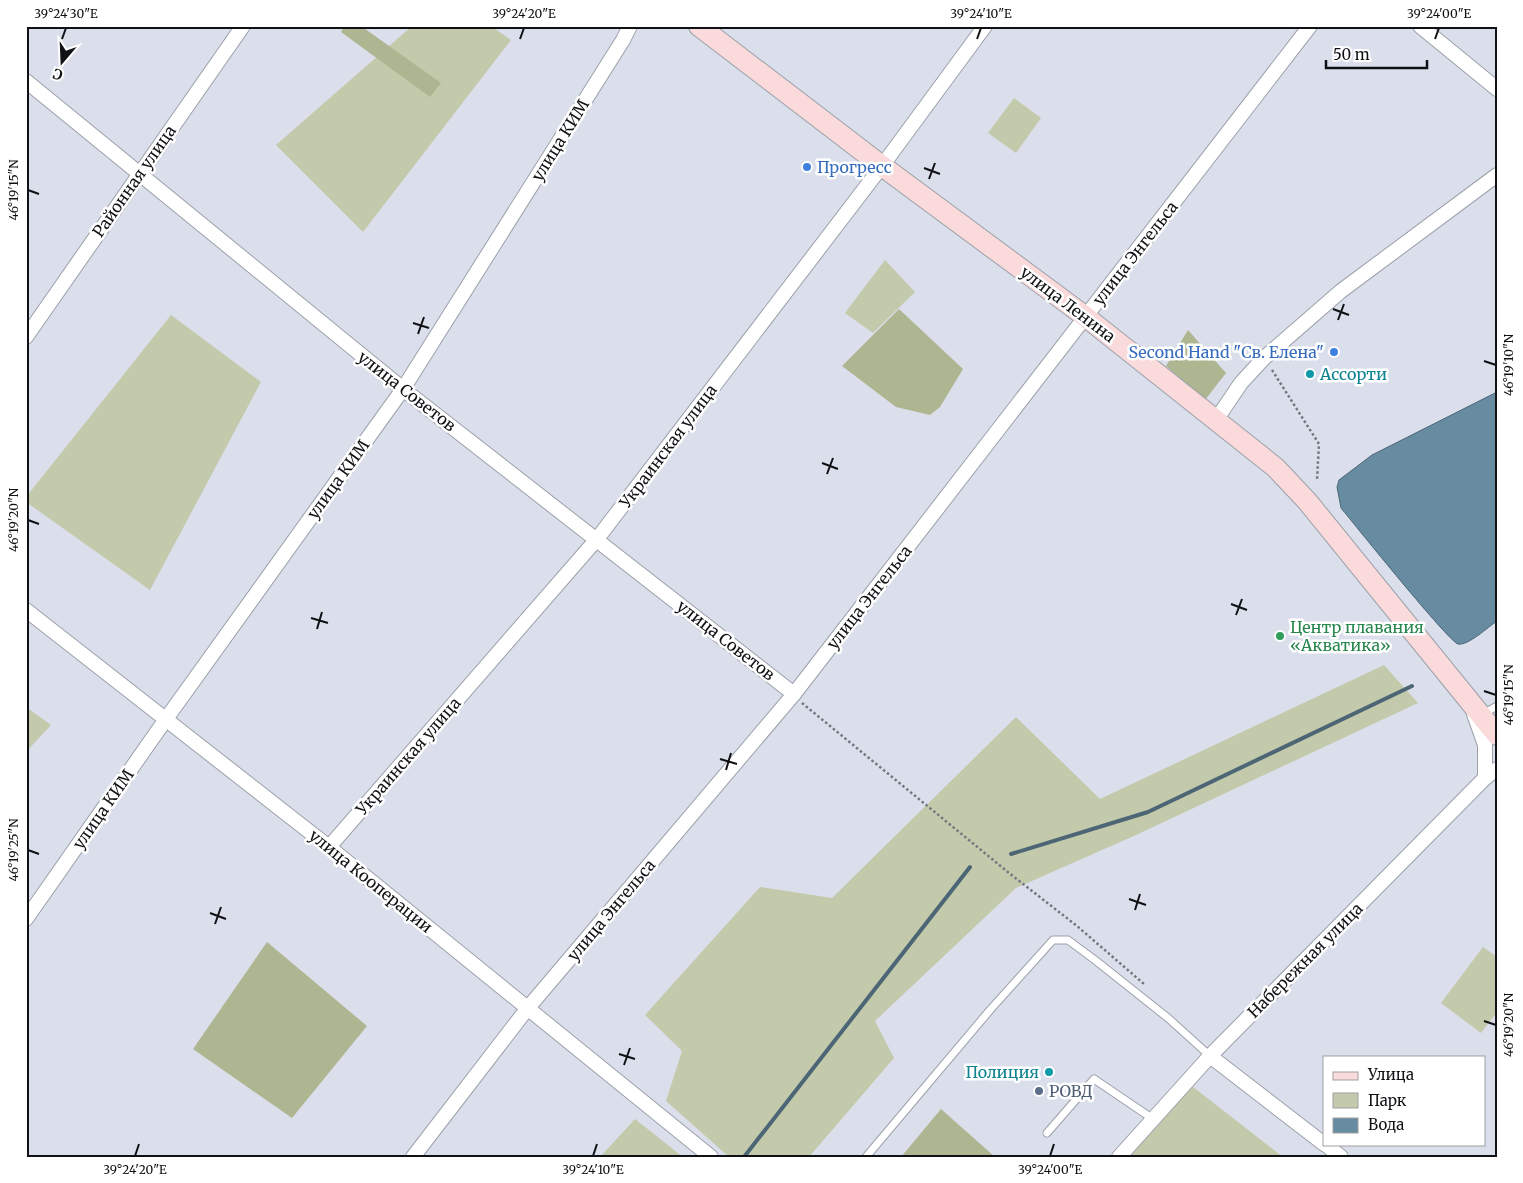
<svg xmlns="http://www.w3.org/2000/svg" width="1523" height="1183" font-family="Merriweather,serif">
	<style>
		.green { fill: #c3caac }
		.forest { fill: #aeb691 }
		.water { fill: #678ba0; stroke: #4d6676 }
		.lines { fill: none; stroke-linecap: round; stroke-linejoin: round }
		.stream { stroke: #4d6676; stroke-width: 4 }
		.lane-casing { stroke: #9ba0aa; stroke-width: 9 }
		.street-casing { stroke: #9ba0aa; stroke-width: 16 }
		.secondary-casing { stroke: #9ba0aa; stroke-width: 22 }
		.path { stroke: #74777f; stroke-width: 2.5; stroke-dasharray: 2.5 2.5; stroke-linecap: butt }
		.lane { stroke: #fff; stroke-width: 7 }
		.street { stroke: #fff; stroke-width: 14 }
		.secondary { stroke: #fadada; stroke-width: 20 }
		.ticks { fill: none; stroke: #0f1114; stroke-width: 2 }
		.shop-dot { fill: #3f7fe0; stroke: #fff; stroke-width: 2 }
		.culture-dot { fill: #0f9aa8; stroke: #fff; stroke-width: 2 }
		.leisure-dot { fill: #2e9e5b; stroke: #fff; stroke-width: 2 }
		.service-dot { fill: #5c6f8a; stroke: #fff; stroke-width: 2 }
		.labels { text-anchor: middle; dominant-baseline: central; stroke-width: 5; stroke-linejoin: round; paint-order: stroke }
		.street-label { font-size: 16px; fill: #0f1114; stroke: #fff }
		.shop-label { font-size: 16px; fill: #366cbe; stroke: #fff; text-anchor: start }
		.culture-label { font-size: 16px; fill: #0d838f; stroke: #fff; text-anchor: start }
		.leisure-label { font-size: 16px; fill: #27864d; stroke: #fff; text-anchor: start }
		.service-label { font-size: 16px; fill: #4e5e75; stroke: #fff; text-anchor: start }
		.neatline { fill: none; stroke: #0f1114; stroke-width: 2 }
		.ticks-label { font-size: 12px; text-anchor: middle; fill: #0f1114 }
	</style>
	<rect width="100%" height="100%" fill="#dadfeb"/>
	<g class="green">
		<path d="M 412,26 L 491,26 L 511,40 L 363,232 L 276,145 Z"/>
		<path d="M 1014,98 L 1041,118 L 1016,153 L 988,133 Z"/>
		<path d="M 885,260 L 915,292 L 873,333 L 845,313 Z"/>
		<path d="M 171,315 L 261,382 L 150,590 L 26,502 L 26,497 Z"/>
		<path d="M 1384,665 L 1418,703 L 1136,835 L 1016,888 L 875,1021 L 894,1058 L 809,1157 L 729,1157 L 666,1101 L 682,1051 L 645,1015 L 760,887 L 832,898 L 1016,717 L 1100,799 Z"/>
		<path d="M 26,707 L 51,725 L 26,752 Z"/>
		<path d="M 1483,947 L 1497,957 L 1497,1012 L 1481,1033 L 1441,1003 Z"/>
		<path d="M 1188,1083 L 1283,1157 L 1130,1157 Z"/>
		<path d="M 635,1119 L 683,1157 L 600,1157 Z"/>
	</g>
	<g class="forest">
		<path d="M 344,26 L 361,26 L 441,83 L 430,97 L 341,32 Z"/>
		<path d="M 899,309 L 963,369 L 940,407 L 930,415 L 896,407 L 842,366 Z"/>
		<path d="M 1188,330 L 1226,373 L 1205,400 L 1166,366 Z"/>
		<path d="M 267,942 L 367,1026 L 292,1118 L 193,1049 Z"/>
		<path d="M 941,1109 L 995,1157 L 901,1157 Z"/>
	</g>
	<path class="water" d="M 1497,392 L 1497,621 C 1488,627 1468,646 1458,644 C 1448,641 1355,525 1341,508 L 1337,487 L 1339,480 L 1372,455 Z"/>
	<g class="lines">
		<g class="stream">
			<path d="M 1011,854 L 1148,812 L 1412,686"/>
			<path d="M 744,1157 L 970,867"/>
		</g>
		<defs>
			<g id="lane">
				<path d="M 1483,714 L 1497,706"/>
				<path d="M 1047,1133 L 1094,1079 L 1153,1119"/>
				<path d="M 866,1157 L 990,1010 L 1053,940 L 1068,940 L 1095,960 L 1168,1018 L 1210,1056"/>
			</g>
			<g id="street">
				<path d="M 1420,26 L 1497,89"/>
				<path d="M 26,81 L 403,389 L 794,694"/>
				<path d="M 26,337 L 243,26"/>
				<path d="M 1216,420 L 1241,383 L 1264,358 L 1341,291 L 1497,175"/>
				<path d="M 26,610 L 329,847 L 711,1157"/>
				<path d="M 1474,714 L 1485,745 L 1485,778"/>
				<path d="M 329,847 L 597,539 L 882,166 L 985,26"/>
				<path d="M 26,919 L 166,719 L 403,389 L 623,40 L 630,26"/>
				<path d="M 1210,1056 L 1324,1144"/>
				<path d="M 1325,1144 L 1341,1157"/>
				<path d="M 413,1157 L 527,1009 L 794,694 L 1310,26"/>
				<path d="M 1119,1157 L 1210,1056 L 1485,778 L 1497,769"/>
			</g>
			<path id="secondary" d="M 699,26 L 882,166 L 1086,317 L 1276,468 L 1307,501 L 1497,735"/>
		</defs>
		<use href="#lane" class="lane-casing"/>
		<use href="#street" class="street-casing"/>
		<use href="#secondary" class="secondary-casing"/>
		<g class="path">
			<path d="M 1272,370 L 1319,444 L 1317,480"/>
			<path d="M 802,703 L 1009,873 L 1077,926 L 1144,984"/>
		</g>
		<use href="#lane" class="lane"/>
		<use href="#street" class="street"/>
		<use href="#secondary" class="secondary"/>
	</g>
	<path class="ticks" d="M 62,39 L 66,28M 520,39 L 524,28M 977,39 L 981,28M 1435,39 L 1439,28M 924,168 L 940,174M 929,179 L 935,163M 28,190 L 39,194M 1333,309 L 1349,315M 1338,320 L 1344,304M 413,323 L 429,328M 418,334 L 424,317M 1484,361 L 1496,365M 822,463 L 838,469M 827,474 L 833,458M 28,520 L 39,524M 1231,604 L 1247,610M 1236,615 L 1242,599M 311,618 L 328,623M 317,629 L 322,612M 1484,691 L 1496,695M 720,759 L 737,764M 726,770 L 731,753M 28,850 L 39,854M 1129,899 L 1146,905M 1135,910 L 1140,894M 210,913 L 226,919M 215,924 L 221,907M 1484,1021 L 1496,1025M 619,1054 L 635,1059M 624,1065 L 630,1048M 135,1156 L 139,1144M 593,1156 L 597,1144M 1050,1156 L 1054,1144"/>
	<g class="shop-dot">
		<circle cx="807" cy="167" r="5"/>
		<circle cx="1334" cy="352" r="5"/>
	</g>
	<g class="culture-dot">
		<circle cx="1310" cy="374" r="5"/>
		<circle cx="1049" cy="1072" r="5"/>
	</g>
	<circle class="leisure-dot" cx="1280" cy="636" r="5"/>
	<circle class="service-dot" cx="1039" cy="1091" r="5"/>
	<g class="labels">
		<g class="street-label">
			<text transform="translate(560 140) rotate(-58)">улица КИМ</text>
			<text transform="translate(134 181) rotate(-55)">Районная улица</text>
			<text transform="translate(1135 253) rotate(-52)">улица Энгельса</text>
			<text transform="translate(1068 304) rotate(37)">улица Ленина</text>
			<text transform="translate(407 391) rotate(38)">улица Советов</text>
			<text transform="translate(668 446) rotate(-53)">Украинская улица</text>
			<text transform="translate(338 479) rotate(-54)">улица КИМ</text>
			<text transform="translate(869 597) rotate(-52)">улица Энгельса</text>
			<text transform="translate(726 640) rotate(38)">улица Советов</text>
			<text transform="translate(408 756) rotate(-49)">Украинская улица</text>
			<text transform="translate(103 809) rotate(-55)">улица КИМ</text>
			<text transform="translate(371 881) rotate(39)">улица Кооперации</text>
			<text transform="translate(611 910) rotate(-50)">улица Энгельса</text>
			<text transform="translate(1305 960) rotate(-45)">Набережная улица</text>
		</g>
		<g class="shop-label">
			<text x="817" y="167">Прогресс</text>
			<text x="1324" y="352" text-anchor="end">Second Hand "Св. Елена"</text>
		</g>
		<g class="culture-label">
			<text x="1320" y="374">Ассорти</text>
			<text x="1039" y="1072" text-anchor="end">Полиция</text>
		</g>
		<g class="leisure-label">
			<text x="1290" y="627">Центр плавания<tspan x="1290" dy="18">«Акватика»</tspan></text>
		</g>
		<g class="service-label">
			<text x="1049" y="1091">РОВД</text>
		</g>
	</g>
	<rect width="1523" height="1183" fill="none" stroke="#ffffff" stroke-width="55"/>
	<rect x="1323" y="1056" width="162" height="90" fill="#ffffff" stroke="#9fa0a1"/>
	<rect x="1333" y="1072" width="25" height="8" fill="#fadada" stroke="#9fa0a1"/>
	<text x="1368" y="1080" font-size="15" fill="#0f1114">Улица</text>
	<rect x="1333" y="1093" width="25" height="15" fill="#c3caac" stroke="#9fa0a1"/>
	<text x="1368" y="1106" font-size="15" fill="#0f1114">Парк</text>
	<rect x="1333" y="1118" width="25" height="15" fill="#678ba0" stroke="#9fa0a1"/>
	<text x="1368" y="1130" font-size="15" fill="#0f1114">Вода</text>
	<g transform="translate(62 62) rotate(199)" stroke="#ffffff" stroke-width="4" paint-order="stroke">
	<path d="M0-4L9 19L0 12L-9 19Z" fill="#0f1114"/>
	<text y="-8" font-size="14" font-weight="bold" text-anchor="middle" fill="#0f1114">С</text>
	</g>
	<path d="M1326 60v8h101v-8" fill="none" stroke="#0f1114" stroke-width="2.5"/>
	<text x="1333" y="60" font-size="15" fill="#0f1114" stroke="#ffffff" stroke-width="4" paint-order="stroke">50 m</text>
	<rect x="28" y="28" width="1468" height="1128" class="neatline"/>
	<g class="ticks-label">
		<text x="66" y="18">39°24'30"E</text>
		<text x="524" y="18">39°24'20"E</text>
		<text x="981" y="18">39°24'10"E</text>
		<text x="1439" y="18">39°24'00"E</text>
		<text transform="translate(14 190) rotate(-90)" y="4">46°19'15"N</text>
		<text transform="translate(1509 365) rotate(-90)" y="4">46°19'10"N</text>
		<text transform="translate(14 520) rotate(-90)" y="4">46°19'20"N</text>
		<text transform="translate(1509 695) rotate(-90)" y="4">46°19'15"N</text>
		<text transform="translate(14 850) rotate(-90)" y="4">46°19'25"N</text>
		<text transform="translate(1509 1025) rotate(-90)" y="4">46°19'20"N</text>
		<text x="135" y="1174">39°24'20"E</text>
		<text x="593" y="1174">39°24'10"E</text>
		<text x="1050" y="1174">39°24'00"E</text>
	</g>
</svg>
